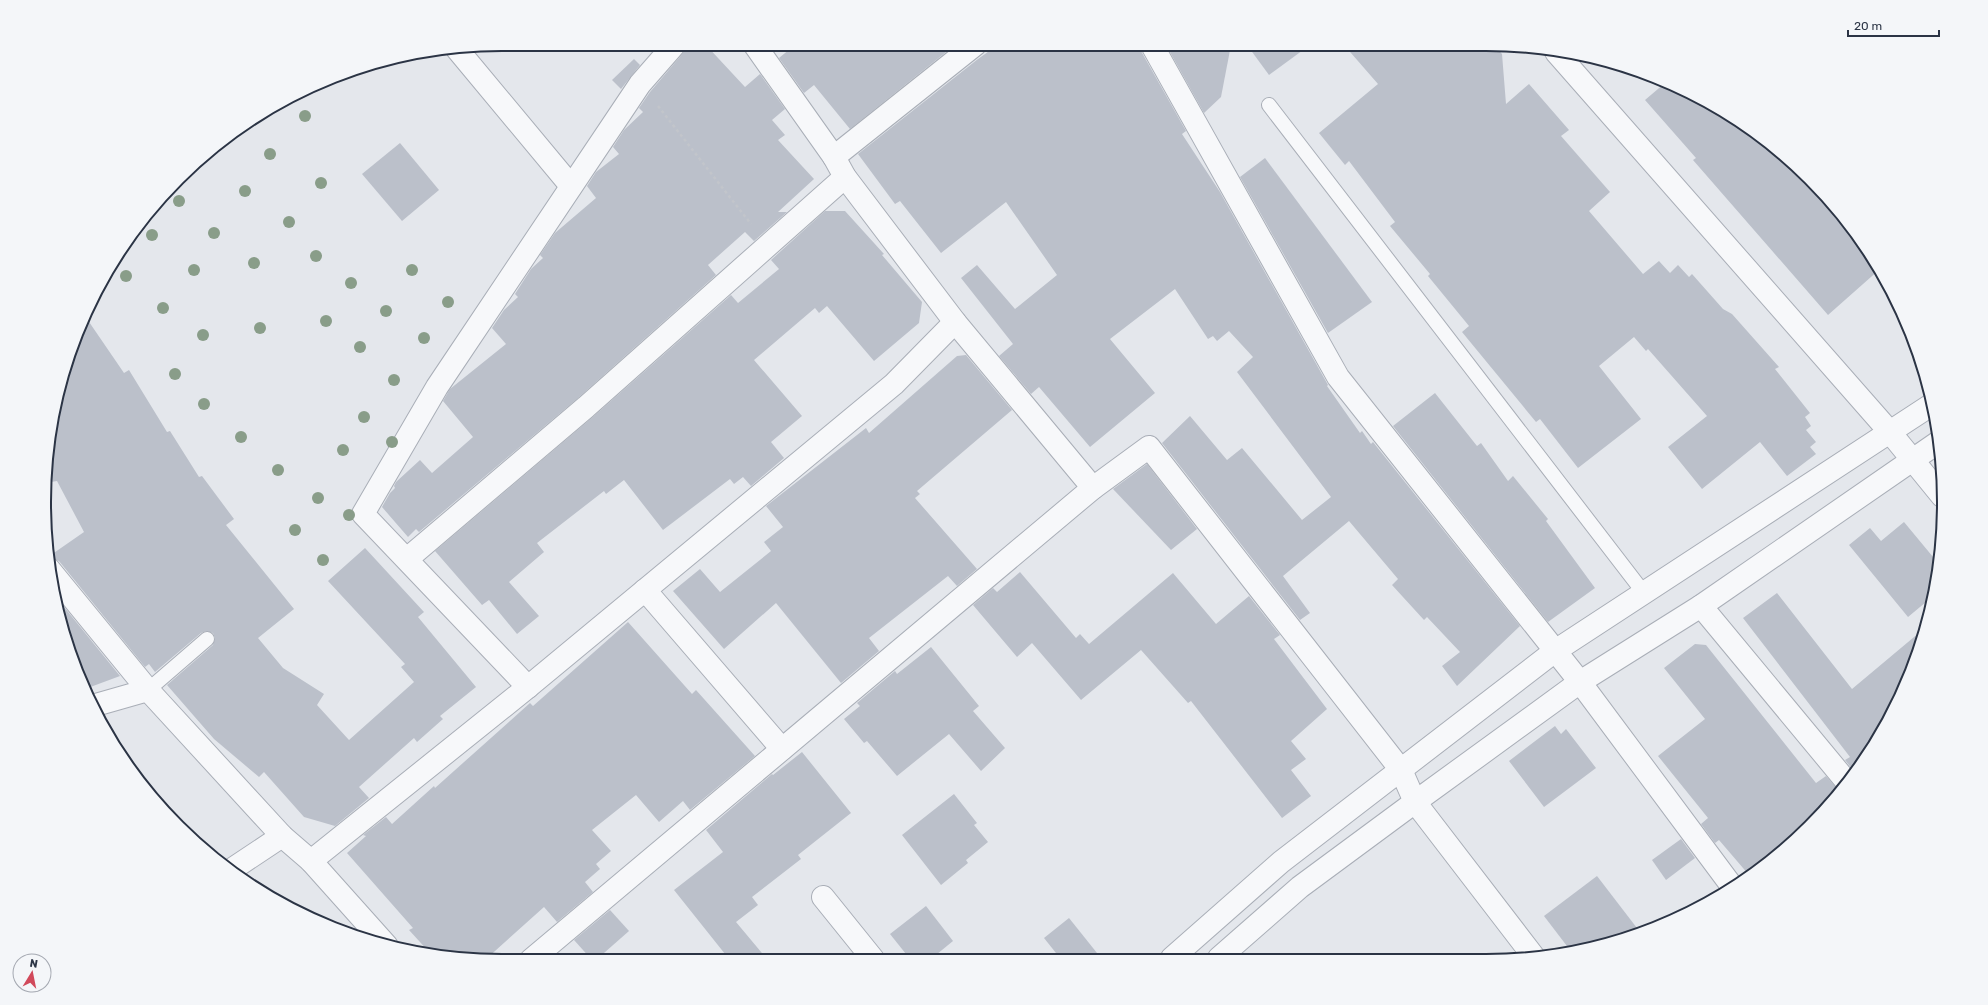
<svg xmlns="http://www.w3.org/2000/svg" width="1988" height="1005" font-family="Rubik,sans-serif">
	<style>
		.building { fill: #bbc0ca }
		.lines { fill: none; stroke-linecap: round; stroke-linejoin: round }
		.lane-casing { stroke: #a9aeb7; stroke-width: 16 }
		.street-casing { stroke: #a9aeb7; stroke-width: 24 }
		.path { stroke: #c2c5cb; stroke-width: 2.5; stroke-dasharray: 3 3; stroke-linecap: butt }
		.lane { stroke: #f7f8fa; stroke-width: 14 }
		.street { stroke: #f7f8fa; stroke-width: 22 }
		.tree { fill: #899d89 }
		.rim { fill: none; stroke: #2b3445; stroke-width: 2 }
	</style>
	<rect width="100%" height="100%" fill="#e4e7ec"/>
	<g class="building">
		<path d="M 687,44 L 705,44 L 745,87 L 760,74 L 785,109 L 772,120 L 785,135 L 778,140 L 814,179 L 778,212 L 787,212 L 754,241 L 745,232 L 708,265 L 716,275 L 578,398 L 419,532 L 416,529 L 408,537 L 382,507 L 390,493 L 395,488 L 394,486 L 396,482 L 420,460 L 432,473 L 473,437 L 443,401 L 450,389 L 506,344 L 492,328 L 504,310 L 518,297 L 515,294 L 531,269 L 543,258 L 540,255 L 555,233 L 596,198 L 587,186 L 596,172 L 619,154 L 613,147 L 624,130 L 643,112 L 639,108 L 650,92 L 684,52 Z"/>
		<path d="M 796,44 L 948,44 L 951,48 L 850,129 L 814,85 L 804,93 L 779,58 Z"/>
		<path d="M 999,44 L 1140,45 L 1141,51 L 1186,131 L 1182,134 L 1220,192 L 1328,385 L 1327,386 L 1360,433 L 1362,431 L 1371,444 L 1373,442 L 1520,626 L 1457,686 L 1442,666 L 1460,652 L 1427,617 L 1424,620 L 1392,585 L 1398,579 L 1349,521 L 1283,576 L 1310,613 L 1300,620 L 1162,443 L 1190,416 L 1227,460 L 1242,448 L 1302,520 L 1331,497 L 1237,372 L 1253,357 L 1229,331 L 1217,341 L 1213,336 L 1208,339 L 1175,289 L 1110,339 L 1155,393 L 1090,447 L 1039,387 L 1031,394 L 999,356 L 1013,344 L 961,278 L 977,265 L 1015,309 L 1057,275 L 1006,202 L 941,253 L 900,201 L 895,204 L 858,154 L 978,59 Z"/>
		<path d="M 1166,45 L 1231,45 L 1221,97 L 1204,113 Z"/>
		<path d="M 1247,45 L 1310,45 L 1269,75 Z"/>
		<path d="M 1344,45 L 1494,45 L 1502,54 L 1506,104 L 1529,84 L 1569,130 L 1561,136 L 1610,192 L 1589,211 L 1643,274 L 1659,261 L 1670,273 L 1678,265 L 1689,277 L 1692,274 L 1723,309 L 1732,314 L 1779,367 L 1775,369 L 1810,413 L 1805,417 L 1811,426 L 1806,430 L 1816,442 L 1810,447 L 1816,454 L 1787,476 L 1760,442 L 1702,489 L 1668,447 L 1707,416 L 1648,349 L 1646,351 L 1634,337 L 1599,366 L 1641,419 L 1578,468 L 1540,419 L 1536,422 L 1462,332 L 1469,326 L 1428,276 L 1430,274 L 1390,226 L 1395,222 L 1349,161 L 1345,165 L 1319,133 L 1378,84 Z"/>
		<path d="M 634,59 L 640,65 L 621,89 L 612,80 Z"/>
		<path d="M 1665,83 L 1688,91 L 1764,139 L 1830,200 L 1880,269 L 1828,315 L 1693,160 L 1696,158 L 1645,100 Z"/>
		<path d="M 400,143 L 439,190 L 402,221 L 362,174 Z"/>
		<path d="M 1265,158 L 1372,302 L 1328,333 L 1240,177 Z"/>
		<path d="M 825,211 L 845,211 L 884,254 L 882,255 L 922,302 L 919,323 L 874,361 L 827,306 L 819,313 L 815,308 L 754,360 L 802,416 L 771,442 L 784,458 L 751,486 L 743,477 L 734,484 L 730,479 L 663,530 L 624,480 L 606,494 L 604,491 L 537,543 L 544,552 L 509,582 L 539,616 L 517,634 L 489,600 L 482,605 L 435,551 L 594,416 L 731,295 L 738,303 L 779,269 L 771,260 Z"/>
		<path d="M 85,316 L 124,373 L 129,370 L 167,432 L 170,431 L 199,477 L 202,476 L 234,519 L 226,525 L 294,609 L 258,638 L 283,668 L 324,694 L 317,705 L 349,740 L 414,682 L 401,667 L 405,664 L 328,581 L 365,548 L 424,612 L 418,617 L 476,687 L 440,716 L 443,719 L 417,742 L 414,738 L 359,787 L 369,798 L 335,826 L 304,817 L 264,772 L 259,777 L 214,739 L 167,685 L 213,645 L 215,638 L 213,633 L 206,631 L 201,633 L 155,672 L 149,664 L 145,667 L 59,561 L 48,557 L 84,532 L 57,481 L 45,483 L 45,473 L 53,413 L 79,327 Z"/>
		<path d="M 966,355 L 1012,410 L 917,491 L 920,494 L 915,498 L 977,569 L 957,586 L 948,576 L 869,638 L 879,651 L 841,683 L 776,603 L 724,649 L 673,591 L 700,569 L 720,592 L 771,551 L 764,542 L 783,527 L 766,506 L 866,428 L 869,433 L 957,356 Z"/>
		<path d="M 1435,393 L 1477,446 L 1481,443 L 1508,481 L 1513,476 L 1548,519 L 1546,521 L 1595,588 L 1548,622 L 1393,426 Z"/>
		<path d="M 1147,464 L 1197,529 L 1171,550 L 1113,489 Z"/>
		<path d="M 1904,522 L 1938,563 L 1932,597 L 1908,617 L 1849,545 L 1870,528 L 1881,541 Z"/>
		<path d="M 1020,572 L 1076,638 L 1080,634 L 1089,644 L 1173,573 L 1216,624 L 1249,596 L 1280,635 L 1274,639 L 1327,709 L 1291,741 L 1306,759 L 1291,770 L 1311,796 L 1282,818 L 1191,701 L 1188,703 L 1141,650 L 1081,700 L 1032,643 L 1017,657 L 973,605 L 993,588 L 997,592 Z"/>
		<path d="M 1777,593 L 1852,689 L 1926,627 L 1897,705 L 1853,770 L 1845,760 L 1850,757 L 1743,618 Z"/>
		<path d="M 64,607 L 120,676 L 85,689 L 60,621 L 58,612 Z"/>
		<path d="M 628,622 L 692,694 L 696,690 L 755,756 L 690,810 L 683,801 L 659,822 L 636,795 L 592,830 L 611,851 L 596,864 L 600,869 L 585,882 L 593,892 L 557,922 L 544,907 L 485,960 L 473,960 L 430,953 L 409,930 L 413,928 L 347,853 L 366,836 L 363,835 L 386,817 L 392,824 L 434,786 L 435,788 L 530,703 L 533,706 Z"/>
		<path d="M 1695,644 L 1706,645 L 1816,783 L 1826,776 L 1839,791 L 1830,805 L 1783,849 L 1749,875 L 1719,840 L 1715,843 L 1701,824 L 1708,818 L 1658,756 L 1705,719 L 1664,668 Z"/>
		<path d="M 931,647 L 979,706 L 973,711 L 1005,748 L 981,771 L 949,734 L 897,776 L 867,741 L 864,743 L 844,719 L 860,706 L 857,703 L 895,671 L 897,674 Z"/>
		<path d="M 1555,726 L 1561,734 L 1566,729 L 1596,768 L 1544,807 L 1509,761 Z"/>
		<path d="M 802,752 L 851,813 L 798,855 L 801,859 L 752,897 L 758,905 L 736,922 L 767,959 L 729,959 L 674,890 L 723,852 L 706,830 L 772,774 L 773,775 Z"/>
		<path d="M 954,794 L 977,823 L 974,825 L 988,842 L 966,860 L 968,863 L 941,885 L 902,835 Z"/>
		<path d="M 1681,839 L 1695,858 L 1666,880 L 1652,860 Z"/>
		<path d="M 1597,876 L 1640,932 L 1570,950 L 1544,916 Z"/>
		<path d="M 926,906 L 953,941 L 931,959 L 910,959 L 890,934 Z"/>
		<path d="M 610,910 L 629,931 L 596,960 L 592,960 L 574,940 Z"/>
		<path d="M 1069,918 L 1101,958 L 1060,958 L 1044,938 Z"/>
	</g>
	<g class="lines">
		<defs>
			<g id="lane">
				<path d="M 1269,105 L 1644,593"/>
				<path d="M 148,690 L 207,639"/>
			</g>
			<g id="street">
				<path d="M 754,44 L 834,157 L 845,177 L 955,322 L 1093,488"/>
				<path d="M 1152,45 L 1338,377 L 1580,682 L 1731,885"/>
				<path d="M 457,49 L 571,186"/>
				<path d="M 1556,52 L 1889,431 L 1942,496"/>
				<path d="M 834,157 L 976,44"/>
				<path d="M 407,559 L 586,407 L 845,177"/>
				<path d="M 49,569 L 148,690 L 282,836 L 311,861 L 387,946"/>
				<path d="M 645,590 L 782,749"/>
				<path d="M 1701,606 L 1846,781"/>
				<path d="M 528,687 L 363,514 L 437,387 L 640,84 L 675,44"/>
				<path d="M 92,706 L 148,690"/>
				<path d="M 311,861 L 528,687 L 894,384 L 955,322"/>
				<path d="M 231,870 L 282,836"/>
				<path d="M 823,897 L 873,959"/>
				<path d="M 1172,958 L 1281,862 L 1555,651 L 1931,405"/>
				<path d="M 1219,958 L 1300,887 L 1415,802 L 1580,682 L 1701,606 L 1940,441"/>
				<path d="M 531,960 L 1093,488 L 1149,447 L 1401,770 L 1415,802 L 1534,957"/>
			</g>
		</defs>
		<use href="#lane" class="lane-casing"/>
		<use href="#street" class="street-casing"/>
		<path class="path" d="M 658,106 L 751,224"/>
		<use href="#lane" class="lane"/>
		<use href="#street" class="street"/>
	</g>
	<g class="tree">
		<circle cx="305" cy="116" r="6"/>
		<circle cx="270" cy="154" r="6"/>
		<circle cx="321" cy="183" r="6"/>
		<circle cx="245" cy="191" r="6"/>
		<circle cx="179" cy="201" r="6"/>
		<circle cx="289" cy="222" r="6"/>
		<circle cx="214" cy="233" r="6"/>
		<circle cx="152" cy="235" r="6"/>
		<circle cx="316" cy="256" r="6"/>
		<circle cx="254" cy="263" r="6"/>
		<circle cx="194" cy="270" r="6"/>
		<circle cx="412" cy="270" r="6"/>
		<circle cx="126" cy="276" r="6"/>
		<circle cx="351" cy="283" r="6"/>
		<circle cx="448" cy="302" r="6"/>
		<circle cx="163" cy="308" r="6"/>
		<circle cx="386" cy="311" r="6"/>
		<circle cx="326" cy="321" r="6"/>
		<circle cx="260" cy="328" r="6"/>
		<circle cx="203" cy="335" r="6"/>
		<circle cx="424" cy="338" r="6"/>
		<circle cx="360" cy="347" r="6"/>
		<circle cx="175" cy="374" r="6"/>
		<circle cx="394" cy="380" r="6"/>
		<circle cx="204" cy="404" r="6"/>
		<circle cx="364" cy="417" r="6"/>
		<circle cx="241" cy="437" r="6"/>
		<circle cx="392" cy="442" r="6"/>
		<circle cx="343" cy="450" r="6"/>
		<circle cx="278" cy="470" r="6"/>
		<circle cx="318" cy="498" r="6"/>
		<circle cx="349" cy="515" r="6"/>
		<circle cx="295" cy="530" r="6"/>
		<circle cx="323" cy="560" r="6"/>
	</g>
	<path d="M0 0H1988V1005H0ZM502 51H1486A451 451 0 0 1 1937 502V503A451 451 0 0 1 1486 954H502A451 451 0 0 1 51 503V502A451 451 0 0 1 502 51Z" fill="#f4f6f9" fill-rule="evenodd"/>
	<path class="rim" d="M502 51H1486A451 451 0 0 1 1937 502V503A451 451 0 0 1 1486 954H502A451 451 0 0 1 51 503V502A451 451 0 0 1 502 51Z"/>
	<g transform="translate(32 973) rotate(10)"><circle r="19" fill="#f4f6f9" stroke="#a4a8b1"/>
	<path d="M0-3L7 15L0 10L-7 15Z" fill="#d1495b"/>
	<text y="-6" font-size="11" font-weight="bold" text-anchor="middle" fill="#2b3445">N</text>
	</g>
	<path d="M1848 30v6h91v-6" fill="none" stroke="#2b3445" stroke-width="2"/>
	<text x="1854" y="30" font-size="12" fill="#2b3445" stroke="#f4f6f9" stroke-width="3" paint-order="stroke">20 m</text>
</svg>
